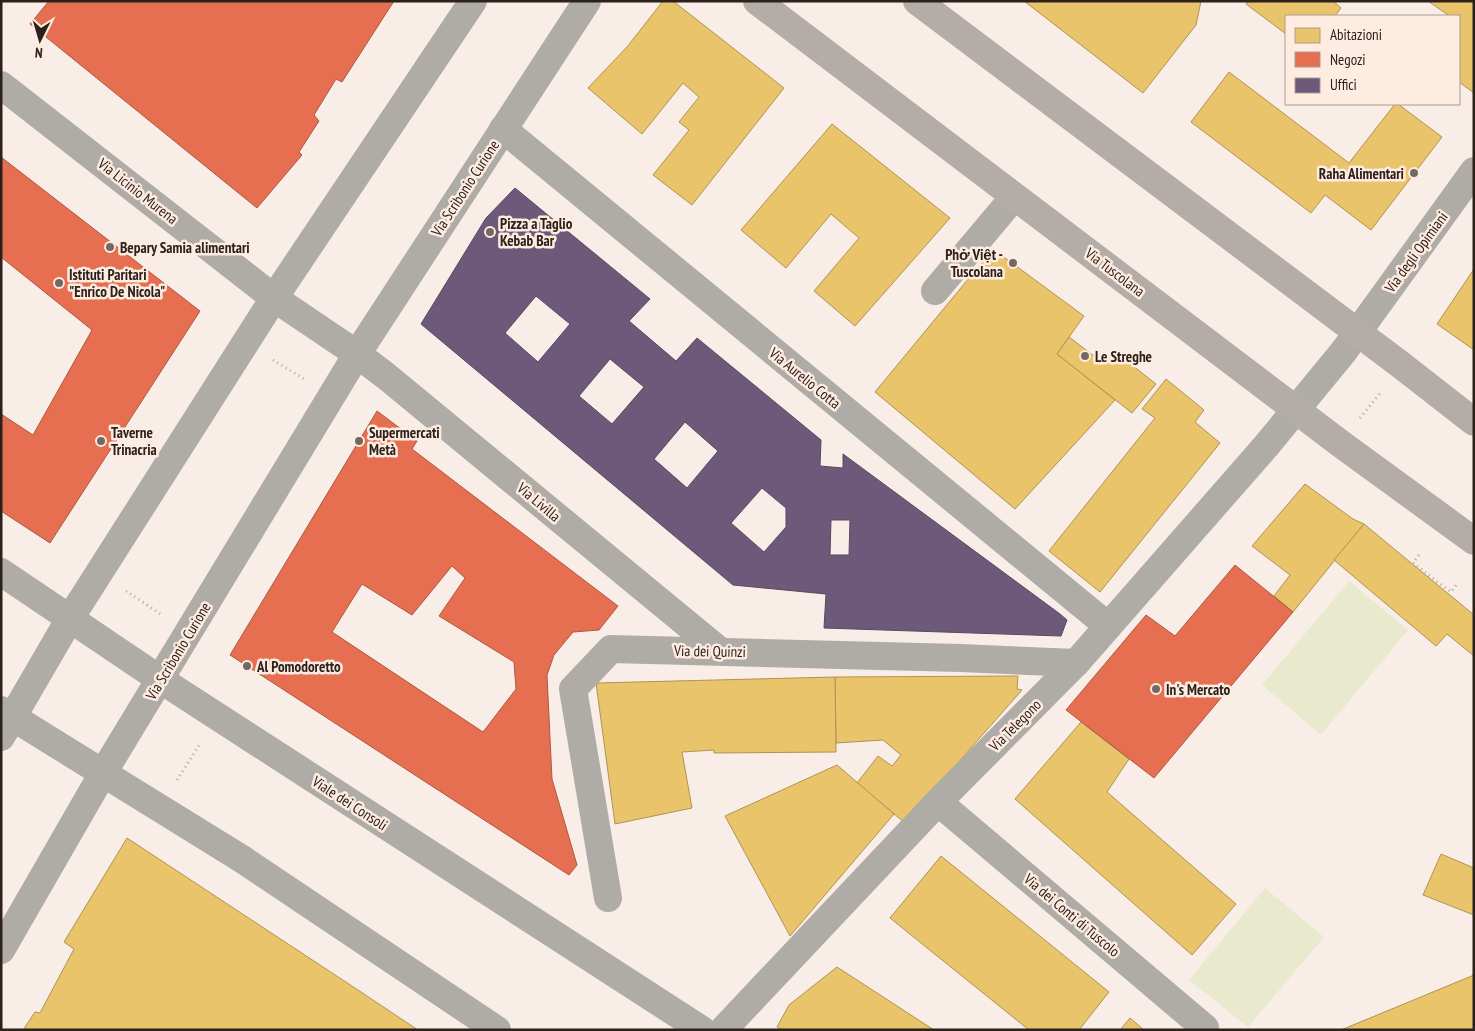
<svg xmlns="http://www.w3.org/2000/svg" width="1475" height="1031" font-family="'PT Sans Narrow',sans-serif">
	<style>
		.green { fill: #e9eacd }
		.homes { fill: #e9c46a; stroke: #b09352 }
		.shops { fill: #e76f51; stroke: #af5841; fill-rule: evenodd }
		.offices { fill: #6d597a; stroke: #5a485e; fill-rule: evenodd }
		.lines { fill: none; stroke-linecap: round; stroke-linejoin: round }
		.path { stroke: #b0aba6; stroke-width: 3; stroke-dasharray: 1 4; stroke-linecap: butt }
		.minor { stroke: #afaba6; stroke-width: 28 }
		.major { stroke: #b4ada7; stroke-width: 28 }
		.poi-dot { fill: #736862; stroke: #feece1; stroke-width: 2 }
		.labels { text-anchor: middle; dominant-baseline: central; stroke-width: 5; stroke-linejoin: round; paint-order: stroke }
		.poi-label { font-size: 15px; font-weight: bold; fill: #2c211b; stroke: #feece1; text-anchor: start }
		.street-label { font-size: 15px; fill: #2c211b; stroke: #feece1 }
	</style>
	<rect width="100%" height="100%" fill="#f8ede7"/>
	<g class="green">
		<path d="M 1349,581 L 1408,630 L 1321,735 L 1262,685 Z"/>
		<path d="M 1265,888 L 1324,937 L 1248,1027 L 1189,980 Z"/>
	</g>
	<g class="homes">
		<path d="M 663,1 L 673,1 L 784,88 L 692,205 L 653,175 L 689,130 L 679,122 L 699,97 L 683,83 L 642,134 L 588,88 L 627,47 Z"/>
		<path d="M 1024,1 L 1201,1 L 1196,25 L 1143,93 Z"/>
		<path d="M 1248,1 L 1333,1 L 1341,8 L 1335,16 L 1286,16 L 1286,34 L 1246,4 Z"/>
		<path d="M 1428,1 L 1474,1 L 1474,93 L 1459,82 L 1459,16 L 1447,16 L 1448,15 Z"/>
		<path d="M 1229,72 L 1349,163 L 1395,104 L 1398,104 L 1442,137 L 1371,230 L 1325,195 L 1311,213 L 1191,122 Z"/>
		<path d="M 832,124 L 950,218 L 855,326 L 814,291 L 859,238 L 831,214 L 786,268 L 741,230 Z"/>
		<path d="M 993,249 L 1084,316 L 1057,354 L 1115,400 L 1015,509 L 875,392 Z"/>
		<path d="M 1474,269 L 1474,350 L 1437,324 Z"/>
		<path d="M 1069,337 L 1103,363 L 1114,351 L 1156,384 L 1132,413 L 1057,354 Z"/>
		<path d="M 1166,379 L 1204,410 L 1195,422 L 1220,443 L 1100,592 L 1049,551 L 1155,418 L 1142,409 Z"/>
		<path d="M 1305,484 L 1353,519 L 1364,524 L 1293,612 L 1274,596 L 1290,575 L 1252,546 Z"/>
		<path d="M 1364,524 L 1474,615 L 1474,656 L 1447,634 L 1436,646 L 1334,560 Z"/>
		<path d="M 1018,676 L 1017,689 L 1022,690 L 905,823 L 857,783 L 878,756 L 892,766 L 901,755 L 883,740 L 836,743 L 835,677 Z"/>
		<path d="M 835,677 L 836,752 L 714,753 L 714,750 L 682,752 L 692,808 L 615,824 L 596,683 Z"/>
		<path d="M 1081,722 L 1129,759 L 1107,792 L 1236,904 L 1192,955 L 1015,799 Z"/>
		<path d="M 837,765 L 894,814 L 790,936 L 725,816 Z"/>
		<path d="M 127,838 L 361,992 L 418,1030 L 23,1030 L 35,1012 L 40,1013 L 74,949 L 64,942 Z"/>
		<path d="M 1441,854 L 1474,868 L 1474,915 L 1423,895 Z"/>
		<path d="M 941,856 L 1109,992 L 1079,1030 L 1029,1030 L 890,918 Z"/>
		<path d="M 837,967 L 934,1030 L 782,1030 L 777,1027 L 789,1005 Z"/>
		<path d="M 1474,975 L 1474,1030 L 1341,1030 Z"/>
		<path d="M 1130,1018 L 1144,1030 L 1120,1030 Z"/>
	</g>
	<g class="shops">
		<path d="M 49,1 L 394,1 L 342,82 L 336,79 L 314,115 L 319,121 L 299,152 L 302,155 L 257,208 L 30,24 Z"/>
		<path d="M 1,157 L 200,311 L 50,543 L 1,511 L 1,414 L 33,435 L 92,330 L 1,257 Z"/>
		<path d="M 377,411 L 417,441 L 412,449 L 618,606 L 599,630 L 573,632 L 554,655 L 547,675 L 552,779 L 577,865 L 569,875 L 230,655 ZM 452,566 L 465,578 L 439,616 L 514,662 L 516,689 L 483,732 L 332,632 L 362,584 L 412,615 Z"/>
		<path d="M 1235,565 L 1293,612 L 1154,778 L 1066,710 L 1146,615 L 1175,636 Z"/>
	</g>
	<path class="offices" d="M 515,188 L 650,299 L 629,321 L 676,361 L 697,338 L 821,440 L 820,466 L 843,468 L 843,454 L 1060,614 L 1067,620 L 1061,636 L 824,628 L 826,594 L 733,585 L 421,324 L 486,218 ZM 536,296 L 570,324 L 538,362 L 505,333 ZM 610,359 L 644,387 L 612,424 L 579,396 ZM 685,422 L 718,451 L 687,488 L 654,459 ZM 762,488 L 786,508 L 786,527 L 764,552 L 731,523 ZM 831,520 L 850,520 L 849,555 L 830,555 Z"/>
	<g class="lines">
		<g class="path">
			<path d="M 273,360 L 304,379"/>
			<path d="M 1360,418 L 1381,392"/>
			<path d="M 1419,555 L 1413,563 L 1451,592 L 1457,584"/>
			<path d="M 126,591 L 162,615"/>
			<path d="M 177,780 L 200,744"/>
		</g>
		<g class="minor">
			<path d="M 1,85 L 274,298 L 357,354 L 386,376 L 720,651"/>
			<path d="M 503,129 L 1108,626"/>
			<path d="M 935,291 L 1014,197"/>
			<path d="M 1,572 L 161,680 L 702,1030"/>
			<path d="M 1,710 L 242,859 L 497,1030"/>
			<path d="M 1,737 L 69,620 L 274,298 L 473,1"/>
			<path d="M 938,802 L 1205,1028"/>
			<path d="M 608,898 L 573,689 L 611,649 L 960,658 L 1076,663"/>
			<path d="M 1,950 L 103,773 L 357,354 L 587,1"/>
			<path d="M 723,1030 L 938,802 L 1076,663 L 1266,446 L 1344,351 L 1474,171"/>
		</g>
		<g class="major">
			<path d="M 757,1 L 1341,444 L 1474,541"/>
			<path d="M 917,1 L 1401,365 L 1474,422"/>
		</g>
	</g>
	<g class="poi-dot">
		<circle cx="1414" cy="173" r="5"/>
		<circle cx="490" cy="232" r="5"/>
		<circle cx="110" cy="247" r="5"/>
		<circle cx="1013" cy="263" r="5"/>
		<circle cx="59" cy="283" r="5"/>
		<circle cx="1085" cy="356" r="5"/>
		<circle cx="101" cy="441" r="5"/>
		<circle cx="359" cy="441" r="5"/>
		<circle cx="247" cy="666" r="5"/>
		<circle cx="1156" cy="689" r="5"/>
	</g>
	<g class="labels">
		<g class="poi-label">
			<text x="1404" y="173" text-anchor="end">Raha Alimentari</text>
			<text x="500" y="223">Pizza a Taglio<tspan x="500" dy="17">Kebab Bar</tspan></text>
			<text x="120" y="247">Bepary Samia alimentari</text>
			<text x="1003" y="254" text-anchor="end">Phở Việt -<tspan x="1003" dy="17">Tuscolana</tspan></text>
			<text x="69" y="274">Istituti Paritari<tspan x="69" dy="17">"Enrico De Nicola"</tspan></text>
			<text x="1095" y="356">Le Streghe</text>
			<text x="111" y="432">Taverne<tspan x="111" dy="17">Trinacria</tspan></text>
			<text x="369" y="432">Supermercati<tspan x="369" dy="17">Metà</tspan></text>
			<text x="257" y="666">Al Pomodoretto</text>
			<text x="1166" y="689">In's Mercato</text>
		</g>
		<g class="street-label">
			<text transform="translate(465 188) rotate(-57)">Via Scribonio Curione</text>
			<text transform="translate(138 191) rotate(38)">Via Licinio Murena</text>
			<text transform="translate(1416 252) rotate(-54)">Via degli Opimiani</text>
			<text transform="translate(1115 272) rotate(37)">Via Tuscolana</text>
			<text transform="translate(805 378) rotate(39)">Via Aurelio Cotta</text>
			<text transform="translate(539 502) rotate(40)">Via Livilla</text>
			<text transform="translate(178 651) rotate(-59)">Via Scribonio Curione</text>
			<text transform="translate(710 651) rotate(1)">Via dei Quinzi</text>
			<text transform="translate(1015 725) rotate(-45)">Via Telegono</text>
			<text transform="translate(350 803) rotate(33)">Viale dei Consoli</text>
			<text transform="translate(1072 915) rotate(40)">Via dei Conti di Tuscolo</text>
		</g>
	</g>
	<rect width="1475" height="1031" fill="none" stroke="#2c211b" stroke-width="5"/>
	<rect x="1285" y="15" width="175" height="90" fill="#feece1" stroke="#aa9b92"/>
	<rect x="1295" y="28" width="25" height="15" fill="#e9c46a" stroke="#aa9b92"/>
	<text x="1330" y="40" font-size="15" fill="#2c211b">Abitazioni</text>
	<rect x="1295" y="52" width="25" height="15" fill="#e76f51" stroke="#aa9b92"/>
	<text x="1330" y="65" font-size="15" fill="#2c211b">Negozi</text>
	<rect x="1295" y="78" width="25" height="15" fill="#6d597a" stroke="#aa9b92"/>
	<text x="1330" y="90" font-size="15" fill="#2c211b">Uffici</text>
	<g transform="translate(40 40) rotate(185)" stroke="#feece1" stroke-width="4" paint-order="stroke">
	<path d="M0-4L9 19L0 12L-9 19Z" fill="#2c211b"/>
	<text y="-8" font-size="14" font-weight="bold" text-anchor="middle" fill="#2c211b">N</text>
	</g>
</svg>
